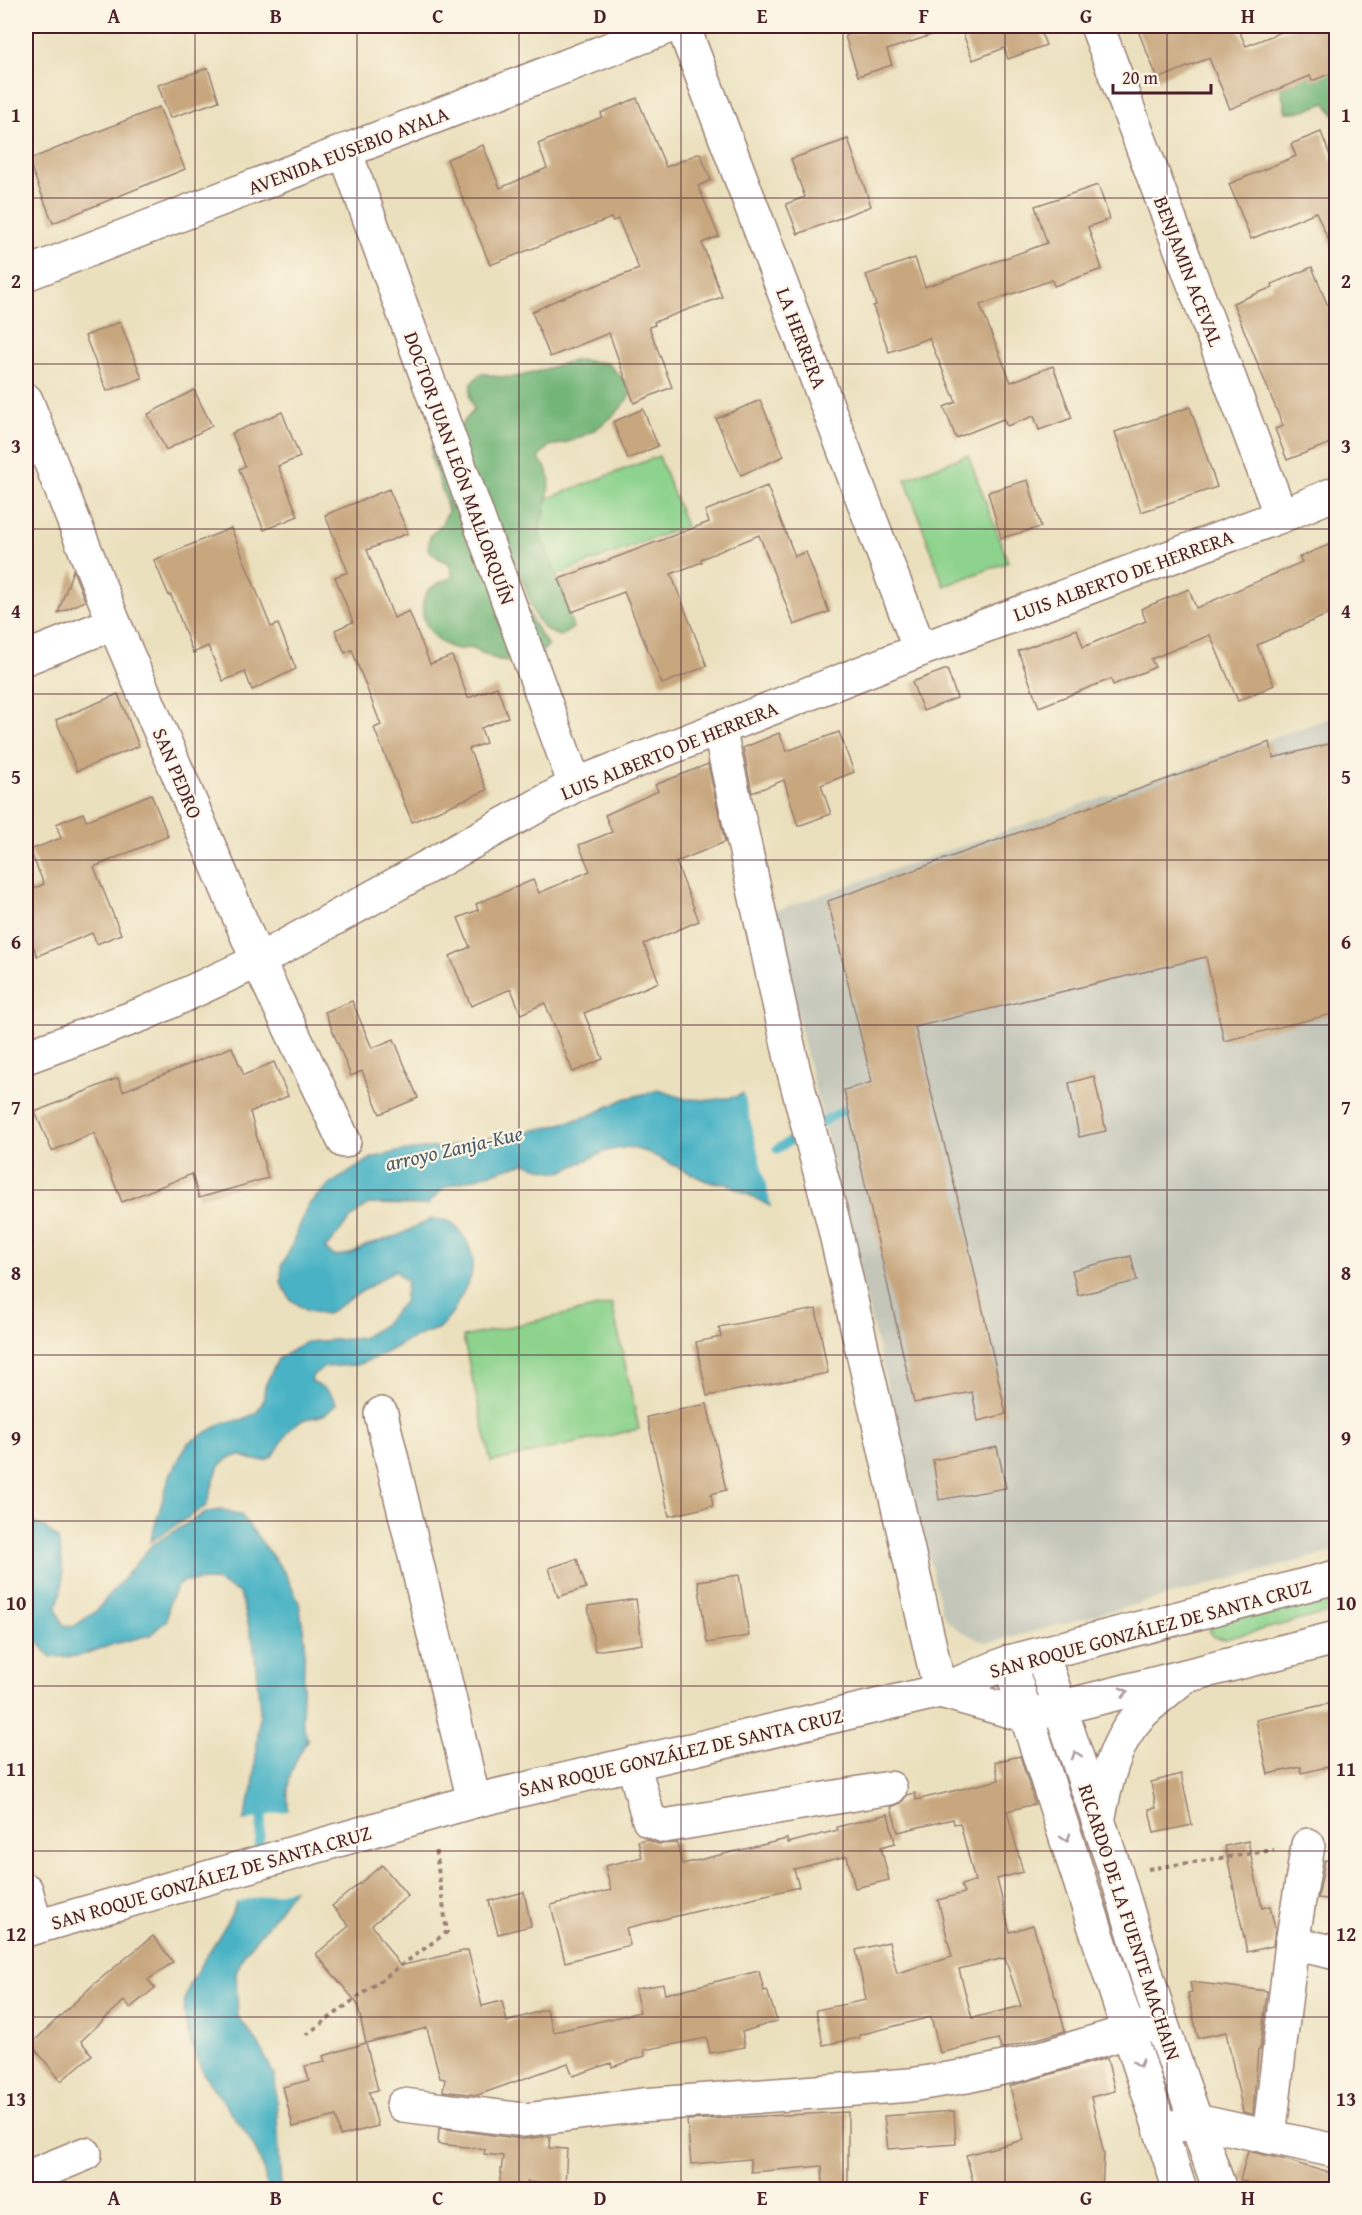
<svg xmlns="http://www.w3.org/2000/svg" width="1362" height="2215" font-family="'Gentium Book Plus',serif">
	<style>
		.industrial { fill: #c3c6b9 }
		.green { fill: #8dd38d; stroke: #6c795c; stroke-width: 1.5 }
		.forest { fill: #72b578; stroke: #5e6a52; stroke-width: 1.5 }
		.water { fill: #48b3c5; stroke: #496978; stroke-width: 1.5 }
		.pier { fill: #ebe0be }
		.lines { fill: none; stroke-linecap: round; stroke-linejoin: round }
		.stream { stroke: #48b3c5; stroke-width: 9 }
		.building { fill: #c8a77f; fill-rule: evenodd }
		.minor-casing { stroke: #9a8074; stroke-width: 36 }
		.path { stroke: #9a8074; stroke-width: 4; stroke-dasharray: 4.5 4.5; stroke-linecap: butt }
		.minor { stroke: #fff; stroke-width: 33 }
		.oneway { stroke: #ae9aa0 }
		.grid { fill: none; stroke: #4a1f2b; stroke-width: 1.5; stroke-opacity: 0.55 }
		.labels { text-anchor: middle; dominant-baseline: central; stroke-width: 4.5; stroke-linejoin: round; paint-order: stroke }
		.street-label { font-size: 20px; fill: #4a1f2b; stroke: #fcf5e5 }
		.water-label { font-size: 21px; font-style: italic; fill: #495a69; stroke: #fcf5e5 }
		.neatline { fill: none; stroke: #4a1f2b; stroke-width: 2 }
		.grid-label { font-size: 20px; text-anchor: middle; font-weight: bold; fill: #4a1f2b }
	</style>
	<rect width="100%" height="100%" fill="#fcf5e5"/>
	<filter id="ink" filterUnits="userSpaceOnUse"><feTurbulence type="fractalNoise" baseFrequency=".0167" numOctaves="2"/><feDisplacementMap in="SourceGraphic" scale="12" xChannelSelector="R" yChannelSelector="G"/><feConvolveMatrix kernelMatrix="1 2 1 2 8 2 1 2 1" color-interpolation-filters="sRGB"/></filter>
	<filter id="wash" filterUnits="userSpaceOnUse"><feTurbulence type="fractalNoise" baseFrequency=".008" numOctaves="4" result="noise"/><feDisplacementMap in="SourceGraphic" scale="24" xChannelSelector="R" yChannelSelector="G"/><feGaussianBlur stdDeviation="1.35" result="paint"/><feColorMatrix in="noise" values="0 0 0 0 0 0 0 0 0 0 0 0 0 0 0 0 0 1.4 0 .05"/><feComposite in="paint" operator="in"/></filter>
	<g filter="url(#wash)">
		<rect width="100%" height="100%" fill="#ebe0be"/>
		<path class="industrial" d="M 1336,716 L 1336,1551 L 993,1642 L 984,1642 L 955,1628 L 947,1620 L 942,1611 L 772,912 Z"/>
		<g class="green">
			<path d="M 968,455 L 1008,562 L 944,586 L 905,479 Z"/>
			<path d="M 659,456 L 686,526 L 554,576 L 528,506 Z"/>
			<path d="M 612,1304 L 639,1429 L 491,1462 L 463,1337 Z"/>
			<path d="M 1336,1588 L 1336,1611 L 1225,1639 C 1217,1638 1212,1638 1209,1629 L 1213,1623 Z"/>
		</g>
		<g class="forest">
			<path d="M 1325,63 L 1336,66 L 1336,118 L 1326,103 C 1312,107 1301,113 1286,112 L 1280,85 Z"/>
			<path d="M 578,360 L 607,363 L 626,382 L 630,395 C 615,421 580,443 549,446 L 538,458 L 546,468 L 550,481 L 545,510 L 540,523 L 540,536 L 563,590 L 573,628 L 561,636 C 528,629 533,595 518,571 C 515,568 511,564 508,561 L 533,623 L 548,646 C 525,670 497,663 472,647 C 468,648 462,649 458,649 C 433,645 412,613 428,591 C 434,584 445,580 453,577 L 449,563 L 438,558 L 428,549 L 430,536 L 441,525 L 448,512 L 445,498 L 431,458 L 432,444 L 443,436 L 455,432 L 474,410 L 470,397 L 471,383 L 482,373 C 520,386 542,366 578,360 Z"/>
		</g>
		<g class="water">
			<path d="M 771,1082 L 772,1207 L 728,1184 L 706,1181 L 647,1152 L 628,1147 L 606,1151 L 561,1172 L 546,1170 L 525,1163 L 445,1187 L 427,1205 L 368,1204 L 351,1218 L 325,1249 L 335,1256 L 350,1254 L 369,1244 L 397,1236 L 431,1219 L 449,1221 L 459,1230 L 467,1241 L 473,1258 L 471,1277 L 452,1313 L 439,1328 L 408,1340 L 378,1357 L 356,1365 L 324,1367 L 313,1375 L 311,1381 C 322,1387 333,1392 336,1404 C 321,1423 312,1413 296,1424 C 274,1440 282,1474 240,1455 L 227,1459 L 218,1468 L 206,1506 L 150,1542 L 170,1475 L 188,1443 L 223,1423 L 244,1419 L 256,1413 L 263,1402 L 265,1386 L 278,1359 L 306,1342 L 362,1338 L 382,1326 L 404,1302 L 407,1282 L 395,1270 L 327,1314 L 307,1311 L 290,1299 L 281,1282 L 282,1264 L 289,1252 L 308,1205 L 330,1184 L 372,1158 L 396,1152 L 450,1146 L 550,1127 L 589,1116 L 624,1099 L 659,1090 L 685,1099 L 711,1100 L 735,1097 Z"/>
			<path d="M 223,1510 L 241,1515 L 285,1573 L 299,1603 L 305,1640 L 302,1718 L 307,1740 C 289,1771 284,1785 290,1821 L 239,1835 L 253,1788 L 260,1711 L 254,1646 L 240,1593 L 214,1580 L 185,1581 L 176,1587 L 169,1603 L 167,1620 L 150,1635 L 114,1644 L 79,1656 L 51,1657 L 34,1638 L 26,1622 L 26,1520 L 44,1527 L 58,1539 C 63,1568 67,1579 56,1608 L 63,1625 L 73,1627 L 95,1612 L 152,1545 L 206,1512 Z"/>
			<path d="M 304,1875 L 268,1925 L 245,1952 L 236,1973 L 238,2017 L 258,2043 L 275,2077 L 281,2189 L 266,2189 C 267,2151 230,2113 209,2082 C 200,2069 194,2052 189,2036 C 185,2024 183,2014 185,2001 C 189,1980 203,1962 214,1944 C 225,1927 234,1910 242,1892 Z"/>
		</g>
		<g class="pier">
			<path d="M 772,1079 L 774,1082 L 804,1203 L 801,1206 L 772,1210 L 743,1090 Z"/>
			<path d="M 291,1810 L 293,1821 L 291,1824 L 240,1838 L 236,1836 L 240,1822 Z"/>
			<path d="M 305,1872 L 306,1876 L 298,1888 L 234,1903 L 241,1889 Z"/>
		</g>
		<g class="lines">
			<g class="stream">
				<path d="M 815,1126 L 842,1111"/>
				<path d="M 777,1149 L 803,1133"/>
				<path d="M 258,1857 L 262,1817"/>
			</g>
		</g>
		<g id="blocks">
			<g class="building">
				<path d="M 880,26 L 945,26 L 946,30 L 887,50 L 892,65 L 858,76 L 845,36 Z"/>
				<path d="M 960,26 L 1056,26 L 1056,27 L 1041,33 L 1046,45 L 1008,59 L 1004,48 L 973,60 Z"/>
				<path d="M 1136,26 L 1237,26 L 1246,46 L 1296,26 L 1336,26 L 1336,71 L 1312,81 L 1310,76 L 1230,109 L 1209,58 L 1158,79 Z"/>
				<path d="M 208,68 L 219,101 L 170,118 L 158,85 Z"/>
				<path d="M 637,98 L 666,167 L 700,153 L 711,180 L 698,186 L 719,236 L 702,243 L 722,297 L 654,322 L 655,325 L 649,327 L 672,387 L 634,403 L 609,333 L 550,357 L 532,312 L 554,301 L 639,269 L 618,219 L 613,221 L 611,218 L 490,265 L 447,159 L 483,145 L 500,188 L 547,168 L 538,144 L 602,117 L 601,113 Z"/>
				<path d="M 159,107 L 185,169 L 53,223 L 28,160 Z"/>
				<path d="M 1321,132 L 1336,171 L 1336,257 L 1316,212 L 1251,239 L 1229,184 L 1296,156 L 1291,144 Z"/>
				<path d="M 848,139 L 871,206 L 798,234 L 786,204 L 805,197 L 791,159 Z"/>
				<path d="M 1098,185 L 1110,219 L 1088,227 L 1102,269 L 1054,286 L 1052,280 L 980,305 L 1010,380 L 1011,382 L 1053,366 L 1072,418 L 1039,430 L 1034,416 L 1007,426 L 1003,419 L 956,438 L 944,407 L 956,402 L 929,338 L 889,352 L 873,306 L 876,305 L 866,275 L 915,258 L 925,287 L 1047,243 L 1035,206 Z"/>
				<path d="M 1312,267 L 1336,326 L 1336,441 L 1287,460 L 1275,429 L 1283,426 L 1233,303 L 1273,287 L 1272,284 Z"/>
				<path d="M 120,322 L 142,378 L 107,391 L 85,336 Z"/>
				<path d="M 194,390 L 212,426 L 166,450 L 148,414 Z"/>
				<path d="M 760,400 L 784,456 L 741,475 L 716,419 Z"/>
				<path d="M 1190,407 L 1217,487 L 1141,512 L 1115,432 Z"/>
				<path d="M 643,409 L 658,446 L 628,459 L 613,422 Z"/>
				<path d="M 282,412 L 300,457 L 278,466 L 298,516 L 264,530 L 239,469 L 245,466 L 232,433 Z"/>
				<path d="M 1028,480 L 1041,527 L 1001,538 L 988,492 Z"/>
				<path d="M 767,486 L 795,556 L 806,552 L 829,612 L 794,625 L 759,535 L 701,559 L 702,562 L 671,574 L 707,666 L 662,684 L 624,592 L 572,612 L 559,579 L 709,522 L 705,511 Z"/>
				<path d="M 389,489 L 408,533 L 367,550 L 394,618 L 409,611 L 430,664 L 452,656 L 468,698 L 497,687 L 508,717 L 481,728 L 486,743 L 469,749 L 487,790 L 412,822 L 374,728 L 381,725 L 352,650 L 345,653 L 335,630 L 353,622 L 335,577 L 348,572 L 325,515 Z"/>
				<path d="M 231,528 L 271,627 L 278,624 L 296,669 L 252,690 L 245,672 L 223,681 L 208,646 L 193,653 L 171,595 L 169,596 L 154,560 Z"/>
				<path d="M 1336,542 L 1336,611 L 1257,645 L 1274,685 L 1238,701 L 1210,635 L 1151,659 L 1155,667 L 1113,685 L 1111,679 L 1039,707 L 1018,651 L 1077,629 L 1083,647 L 1146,621 L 1141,609 L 1189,589 L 1196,608 L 1302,562 L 1299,557 Z"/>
				<path d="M 73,570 L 85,601 L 58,613 Z"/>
				<path d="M 947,669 L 957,698 L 923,711 L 912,682 Z"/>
				<path d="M 118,694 L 139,746 L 77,771 L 56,720 Z"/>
				<path d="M 839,732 L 854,772 L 821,785 L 831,814 L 798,826 L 784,780 L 752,793 L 743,748 L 779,733 L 787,751 Z"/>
				<path d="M 1270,742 L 1273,758 L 1336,742 L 1336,1013 L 1224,1041 L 1206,957 L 915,1027 L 962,1216 L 1006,1414 L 978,1421 L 972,1392 L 914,1403 L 844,1090 L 872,1082 L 828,901 Z"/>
				<path d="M 708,764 L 725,842 L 676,862 L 699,921 L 644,944 L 659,982 L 584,1013 L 603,1059 L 573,1072 L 545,1003 L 521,1014 L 511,989 L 471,1006 L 450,956 L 470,947 L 458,918 L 478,910 L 476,904 L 533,880 L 539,893 L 590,871 L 579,845 L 612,832 L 605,815 L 658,791 L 655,785 Z"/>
				<path d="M 151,794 L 168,836 L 94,867 L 121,934 L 97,944 L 92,933 L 37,956 L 26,926 L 26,892 L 44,884 L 30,850 L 61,838 L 56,824 L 83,813 L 86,821 Z"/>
				<path d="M 352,1001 L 372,1048 L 394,1039 L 418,1098 L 380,1114 L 362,1071 L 351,1076 L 325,1012 Z"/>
				<path d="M 232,1047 L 244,1075 L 274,1062 L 288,1096 L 250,1112 L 268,1178 L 199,1198 L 192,1174 L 122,1202 L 94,1133 L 52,1151 L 35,1112 L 118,1078 L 123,1091 Z"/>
				<path d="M 1094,1076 L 1106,1131 L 1079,1137 L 1069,1083 Z"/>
				<path d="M 1131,1256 L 1137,1281 L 1078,1295 L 1072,1270 Z"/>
				<path d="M 816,1309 L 828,1373 L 707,1396 L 696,1342 L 721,1337 L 719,1327 Z"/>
				<path d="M 707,1404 L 726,1490 L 711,1494 L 713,1506 L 669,1516 L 647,1417 Z"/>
				<path d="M 997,1447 L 1006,1488 L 939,1500 L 933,1460 Z"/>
				<path d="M 577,1559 L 586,1588 L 558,1597 L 549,1568 Z"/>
				<path d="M 739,1575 L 749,1636 L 707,1643 L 698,1581 Z"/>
				<path d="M 636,1599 L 642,1644 L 595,1651 L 588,1606 Z"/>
				<path d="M 1336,1702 L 1336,1765 L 1301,1773 L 1301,1767 L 1268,1774 L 1256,1720 Z"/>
				<path d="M 1020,1756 L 1035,1804 L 1007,1811 L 1023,1872 L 997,1879 L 1010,1932 L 1033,1925 L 1055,1997 L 1056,1997 L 1065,2031 L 1001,2049 L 998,2039 L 940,2053 L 931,2017 L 859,2035 L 859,2038 L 823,2045 L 816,2010 L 866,2000 L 856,1950 L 889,1942 L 897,1973 L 952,1957 L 938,1900 L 964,1893 L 961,1885 L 975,1881 L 960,1823 L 954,1824 L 953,1819 L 898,1832 L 891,1807 L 901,1803 L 907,1795 L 915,1793 L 916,1800 L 999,1780 L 995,1762 ZM 1005,1958 L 1021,2006 L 972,2018 L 959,1969 Z"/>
				<path d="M 1181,1774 L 1192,1825 L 1154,1833 L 1149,1809 L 1156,1808 L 1151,1782 Z"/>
				<path d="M 888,1814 L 895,1843 L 881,1847 L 889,1880 L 855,1888 L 847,1856 L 794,1869 L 799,1887 L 626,1928 L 630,1945 L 565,1962 L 551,1905 L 611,1890 L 605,1866 L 642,1857 L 638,1841 L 646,1839 L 658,1844 L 677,1843 L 682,1864 L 787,1839 L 788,1843 L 838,1830 L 837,1827 Z"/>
				<path d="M 1248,1841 L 1262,1908 L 1270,1906 L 1275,1929 L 1273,1946 L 1247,1952 L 1225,1846 Z"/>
				<path d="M 1325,1860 L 1336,1861 L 1336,1900 L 1318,1898 Z"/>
				<path d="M 382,1865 L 408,1896 L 372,1925 L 400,1966 L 468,1950 L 482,2006 L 502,2001 L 507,2022 L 546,2009 L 554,2032 L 640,2012 L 635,1989 L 663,1984 L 665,1994 L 759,1971 L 764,1991 L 767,1990 L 777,2021 L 742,2032 L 745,2047 L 710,2053 L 707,2038 L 644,2050 L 645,2056 L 612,2067 L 611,2063 L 573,2076 L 568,2063 L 478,2095 L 443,2091 L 445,2079 L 440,2078 L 427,2028 L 366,2043 L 357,2003 L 316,1954 L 349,1926 L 332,1906 Z"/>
				<path d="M 524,1892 L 531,1926 L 498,1934 L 489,1901 Z"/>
				<path d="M 153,1936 L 173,1962 L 148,1980 L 155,1988 L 130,2008 L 124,2001 L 81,2041 L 92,2055 L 61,2081 L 31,2044 L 94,1984 Z"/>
				<path d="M 1190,1982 L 1267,1991 L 1260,2050 L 1258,2050 L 1253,2114 L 1243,2112 L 1226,2032 L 1198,2038 L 1188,1993 L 1192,1992 Z"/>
				<path d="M 366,2043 L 378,2090 L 369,2092 L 378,2126 L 340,2136 L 336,2116 L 293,2127 L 283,2087 L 309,2080 L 305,2066 L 325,2062 L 323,2056 Z"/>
				<path d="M 1107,2058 L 1115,2091 L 1091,2097 L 1104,2154 L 1102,2190 L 975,2190 L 966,2155 L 1024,2140 L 1010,2086 Z"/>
				<path d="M 954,2111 L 956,2144 L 888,2149 L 884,2116 Z"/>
				<path d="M 848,2112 L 848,2190 L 823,2190 L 822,2166 L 751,2172 L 750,2159 L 691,2164 L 687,2120 Z"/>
				<path d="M 439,2128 L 523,2139 L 550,2136 L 549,2148 L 567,2149 L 565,2185 L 527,2182 L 526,2190 L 499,2187 L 503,2156 L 484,2154 L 485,2149 L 438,2144 Z"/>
				<path d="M 1248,2151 L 1282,2159 L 1336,2175 L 1336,2190 L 1271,2190 L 1240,2180 Z"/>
			</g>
		</g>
	</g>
	<g filter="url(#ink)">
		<use href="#blocks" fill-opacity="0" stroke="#9a8074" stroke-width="1.5"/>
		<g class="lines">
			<defs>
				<g id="minor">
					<path d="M 683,26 L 920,650"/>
					<path d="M 1097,26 L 1281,516"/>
					<path d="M 345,151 L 575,785"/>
					<path d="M 26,274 L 670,26"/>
					<path d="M 26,400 L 114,623 L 258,961 L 344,1141"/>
					<path d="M 26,658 L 114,623"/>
					<path d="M 719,728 L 794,1072 L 833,1221 L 940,1691"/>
					<path d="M 26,1057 L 146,1013 L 258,961 L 575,785 L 920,650 L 1281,516 L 1336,493"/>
					<path d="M 381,1414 L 474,1801"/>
					<path d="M 1042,1654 L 1116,1873 L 1161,2022 L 1220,2190"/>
					<path d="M 1009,1662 L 1180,2190"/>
					<path d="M 940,1691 L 1027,1716 L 1336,1638"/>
					<path d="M 633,1763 L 649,1820 L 664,1826 L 890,1788"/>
					<path d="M 1098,1821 C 1105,1787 1113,1744 1138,1717 C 1150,1704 1166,1692 1180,1680"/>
					<path d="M 26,1890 L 36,1927"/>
					<path d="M 26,1930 L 474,1801 L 940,1691 L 1009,1662 L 1336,1577"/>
					<path d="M 1292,1943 L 1336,1953"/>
					<path d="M 403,2105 L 525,2120 L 642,2105 L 910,2085 L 967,2076 L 1021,2064 L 1161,2022"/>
					<path d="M 1180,2125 L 1196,2121 L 1336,2151"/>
					<path d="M 1269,2137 L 1292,1943 L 1308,1845"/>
					<path d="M 26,2178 L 85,2154"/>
				</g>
			</defs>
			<use href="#minor" class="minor-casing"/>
			<g class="path">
				<path d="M 1148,1869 L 1274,1850"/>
				<path d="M 306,2035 L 447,1932 L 435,1847"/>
			</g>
			<use href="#minor" class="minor"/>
		</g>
		<defs><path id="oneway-chevron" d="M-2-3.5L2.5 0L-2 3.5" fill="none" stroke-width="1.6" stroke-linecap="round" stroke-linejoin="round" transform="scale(1.5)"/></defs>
		<g class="oneway">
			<use href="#oneway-chevron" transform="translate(1124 1692) rotate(-14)"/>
			<use href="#oneway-chevron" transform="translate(1076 1755) rotate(-108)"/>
			<use href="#oneway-chevron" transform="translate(1066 1838) rotate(72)"/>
			<use href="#oneway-chevron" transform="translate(1139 2063) rotate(72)"/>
		</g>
	</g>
	<path class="grid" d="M 195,26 L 195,2190M 357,26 L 357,2190M 519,26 L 519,2190M 681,26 L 681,2190M 843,26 L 843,2190M 1005,26 L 1005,2190M 1167,26 L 1167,2190M 26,198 L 1336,198M 26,364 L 1336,364M 26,529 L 1336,529M 26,694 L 1336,694M 26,860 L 1336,860M 26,1025 L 1336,1025M 26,1190 L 1336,1190M 26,1355 L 1336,1355M 26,1521 L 1336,1521M 26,1686 L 1336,1686M 26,1851 L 1336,1851M 26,2017 L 1336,2017"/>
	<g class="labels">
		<g class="street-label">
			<text transform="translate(348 150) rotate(-21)">AVENIDA EUSEBIO AYALA</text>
			<text transform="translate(1189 271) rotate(69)">BENJAMIN ACEVAL</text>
			<text transform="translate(802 338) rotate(69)">LA HERRERA</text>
			<text transform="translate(460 468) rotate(70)">DOCTOR JUAN LEÓN MALLORQUÍN</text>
			<text transform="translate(1123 575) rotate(-20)">LUIS ALBERTO DE HERRERA</text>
			<text transform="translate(669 750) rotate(-22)">LUIS ALBERTO DE HERRERA</text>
			<text transform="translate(178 773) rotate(67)">SAN PEDRO</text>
			<text transform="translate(1150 1628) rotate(-15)">SAN ROQUE GONZÁLEZ DE SANTA CRUZ</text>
			<text transform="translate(681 1752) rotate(-13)">SAN ROQUE GONZÁLEZ DE SANTA CRUZ</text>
			<text transform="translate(211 1877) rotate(-16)">SAN ROQUE GONZÁLEZ DE SANTA CRUZ</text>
			<text transform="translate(1130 1922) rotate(72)">RICARDO DE LA FUENTE MACHAIN</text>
		</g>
		<g class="water-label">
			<text transform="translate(454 1148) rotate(-13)">arroyo Zanja-Kue</text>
		</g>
	</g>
	<rect width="1362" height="2215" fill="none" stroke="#fcf5e5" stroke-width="66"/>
	<path d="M1113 84v9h98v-9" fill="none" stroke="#4a1f2b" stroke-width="3"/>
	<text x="1122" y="84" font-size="18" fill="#4a1f2b" stroke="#fcf5e5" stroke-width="4.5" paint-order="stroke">20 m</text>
	<rect x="33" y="33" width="1296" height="2149" class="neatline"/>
	<g class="grid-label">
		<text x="114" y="23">A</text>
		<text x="276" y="23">B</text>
		<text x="438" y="23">C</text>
		<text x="600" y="23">D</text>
		<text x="762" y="23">E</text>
		<text x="924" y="23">F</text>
		<text x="1086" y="23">G</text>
		<text x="1248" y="23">H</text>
		<text x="16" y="122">1</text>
		<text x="1346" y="122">1</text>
		<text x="16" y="288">2</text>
		<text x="1346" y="288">2</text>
		<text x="16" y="453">3</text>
		<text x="1346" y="453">3</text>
		<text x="16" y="618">4</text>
		<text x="1346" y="618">4</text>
		<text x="16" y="784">5</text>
		<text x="1346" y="784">5</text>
		<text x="16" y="949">6</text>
		<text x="1346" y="949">6</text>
		<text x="16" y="1114">7</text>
		<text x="1346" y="1114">7</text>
		<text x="16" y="1280">8</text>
		<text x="1346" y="1280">8</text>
		<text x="16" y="1445">9</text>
		<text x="1346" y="1445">9</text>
		<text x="16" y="1610">10</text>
		<text x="1346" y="1610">10</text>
		<text x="16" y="1776">11</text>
		<text x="1346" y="1776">11</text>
		<text x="16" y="1941">12</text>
		<text x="1346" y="1941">12</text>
		<text x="16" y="2106">13</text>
		<text x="1346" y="2106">13</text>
		<text x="114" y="2205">A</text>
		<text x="276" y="2205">B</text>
		<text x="438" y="2205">C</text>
		<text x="600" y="2205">D</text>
		<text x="762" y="2205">E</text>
		<text x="924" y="2205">F</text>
		<text x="1086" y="2205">G</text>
		<text x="1248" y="2205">H</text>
	</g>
</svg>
